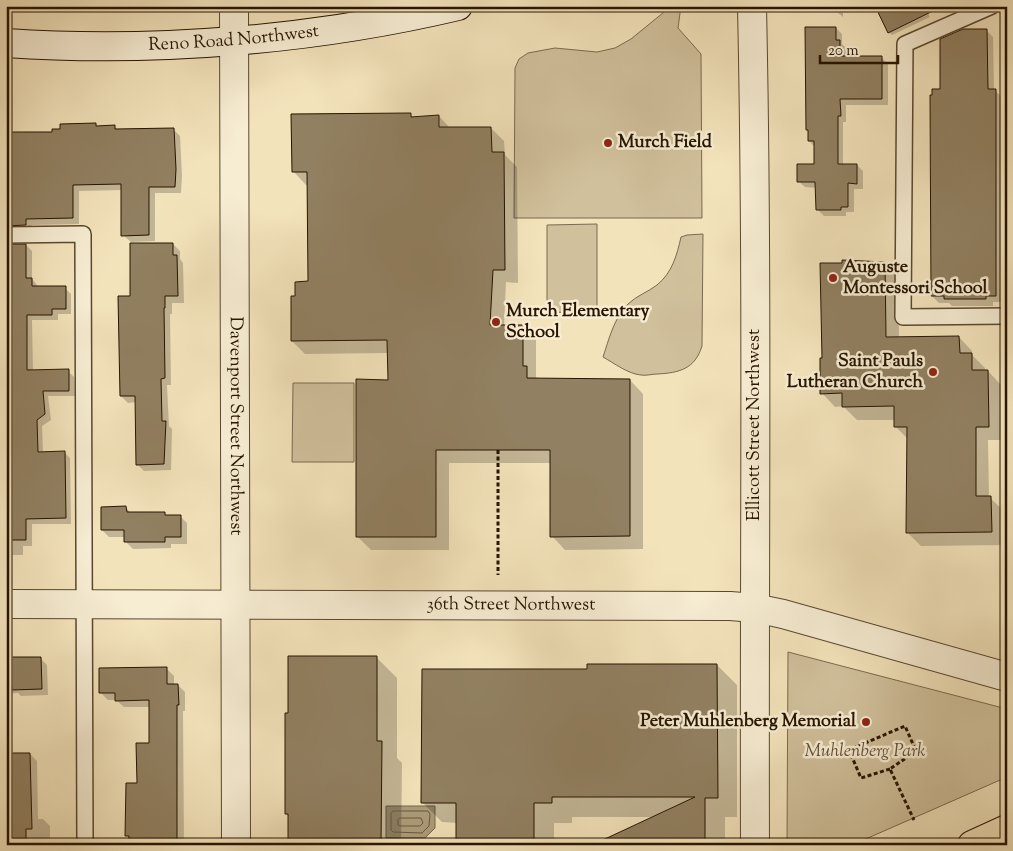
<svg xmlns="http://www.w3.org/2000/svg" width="1013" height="851" font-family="'Sorts Mill Goudy',serif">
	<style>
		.green { fill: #d0c09b; stroke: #7b6a4e }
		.water { fill: #ad9d7b; stroke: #77664a }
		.shadow { fill: #0003 }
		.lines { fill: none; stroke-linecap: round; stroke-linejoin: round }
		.shore { stroke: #6a583e; stroke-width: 1 }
		.building { fill: #918061; stroke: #261400 }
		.service-casing { stroke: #59482f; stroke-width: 18 }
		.minor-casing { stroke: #59482f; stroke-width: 30 }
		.secondary-casing { stroke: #261400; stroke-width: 30 }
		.primary-casing { stroke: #261400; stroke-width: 30 }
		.path { stroke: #261400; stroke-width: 3; stroke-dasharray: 4 2.5; stroke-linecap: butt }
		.service { stroke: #f7edd3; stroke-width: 15 }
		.minor { stroke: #f7edd3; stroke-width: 28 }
		.secondary { stroke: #f7edd3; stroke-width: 28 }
		.primary { stroke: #f3e3bb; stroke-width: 28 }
		.poi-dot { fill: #8f2418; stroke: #f7edd3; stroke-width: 2 }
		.labels { text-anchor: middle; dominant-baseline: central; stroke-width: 5; stroke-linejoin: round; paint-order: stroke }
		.street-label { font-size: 18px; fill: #261400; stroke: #f7edd3 }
		.poi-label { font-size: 18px; font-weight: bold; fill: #261400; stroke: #f7edd3; text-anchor: start }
		.park-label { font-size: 18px; font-style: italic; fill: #625036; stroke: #f7edd3 }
	</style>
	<rect width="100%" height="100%" fill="#f3e3bb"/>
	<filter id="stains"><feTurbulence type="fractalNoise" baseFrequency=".004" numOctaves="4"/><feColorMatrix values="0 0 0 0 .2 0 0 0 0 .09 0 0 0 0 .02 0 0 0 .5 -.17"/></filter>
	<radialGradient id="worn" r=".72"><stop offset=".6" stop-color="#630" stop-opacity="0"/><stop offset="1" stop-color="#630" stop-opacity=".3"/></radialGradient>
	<g class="green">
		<path d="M 681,6 L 678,28 L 701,54 L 702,218 L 514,218 L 515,68 L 519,59 L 528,53 L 555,48 L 597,52 L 615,48 L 631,39 L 669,8 Z"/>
		<path d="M 597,224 L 597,313 L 547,312 L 547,225 Z"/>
		<path d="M 703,234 L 702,346 C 695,369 679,373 657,374 C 652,374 646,376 641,375 C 628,374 614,363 603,357 C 609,339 614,318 628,304 C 636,296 648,292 657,285 C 672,273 677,255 681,237 L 687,235 Z"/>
		<path d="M 293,383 L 354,383 L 354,462 L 292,462 Z"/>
		<path d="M 788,652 L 1007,709 L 1007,777 L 852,845 L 787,845 Z"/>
	</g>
	<path class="water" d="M 386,806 L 435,806 L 435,828 L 425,838 L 386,838 Z"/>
	<g class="shadow">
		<path d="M 835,6 L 843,6 L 843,17 L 837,12 Z"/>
		<path d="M 924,6 L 930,17 L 892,35 L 889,32 Z"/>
		<path d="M 836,28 L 842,34 L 842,44 L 846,48 L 846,58 L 882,58 L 888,64 L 888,105 L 846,105 L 846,122 L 843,122 L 843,165 L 857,165 L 863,171 L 863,189 L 854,189 L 854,212 L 846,212 L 846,216 L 824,216 L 817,209 L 817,188 L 805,187 L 798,181 L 816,165 L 815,147 L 809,141 L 809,131 L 807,129 Z"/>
		<path d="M 986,30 L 993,37 L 994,90 L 1002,97 L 1002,302 L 993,302 L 993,306 L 952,306 L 949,303 L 939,303 L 932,296 L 941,90 Z"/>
		<path d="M 410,115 L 414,118 L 439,116 L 450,128 L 491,128 L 504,141 L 505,155 L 517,167 L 518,283 L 506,282 L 504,326 L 522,326 L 536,339 L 536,377 L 539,380 L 630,380 L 643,394 L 643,549 L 565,550 L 552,536 L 552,463 L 449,463 L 449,550 L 371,550 L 357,536 L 389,381 L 388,353 L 305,354 L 292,341 L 296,297 L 309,282 L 308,185 L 306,185 L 293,171 Z"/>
		<path d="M 95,124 L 98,127 L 114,126 L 118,130 L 173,129 L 180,136 L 182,176 L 181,193 L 155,193 L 155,241 L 131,242 L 131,244 L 173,244 L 180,251 L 180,259 L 183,263 L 184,303 L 172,303 L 172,314 L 170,314 L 171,385 L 167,385 L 169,426 L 172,429 L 171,470 L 144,471 L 137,464 L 137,402 L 128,403 L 121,396 L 131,297 L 131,242 L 123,235 L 123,190 L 79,191 L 79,224 L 32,225 L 32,231 L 6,235 L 6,133 L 53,133 Z"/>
		<path d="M 26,245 L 32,251 L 32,279 L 37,285 L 37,288 L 65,288 L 71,294 L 71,314 L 58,314 L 58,320 L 32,320 L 33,371 L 68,371 L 74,377 L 75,396 L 48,396 L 51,420 L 42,426 L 43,453 L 64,452 L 70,458 L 71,524 L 32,524 L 32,546 L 23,546 L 23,555 L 6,555 L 6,246 Z"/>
		<path d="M 885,263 L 898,277 L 899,338 L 959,337 L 972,351 L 972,355 L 985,368 L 985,371 L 988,371 L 1001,385 L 1002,440 L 988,440 L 989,497 L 1004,511 L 1005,545 L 921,546 L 907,532 L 908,439 L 895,426 L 895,420 L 857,420 L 843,406 L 835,407 L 822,393 L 823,359 Z"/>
		<path d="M 126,508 L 131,513 L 164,513 L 168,517 L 180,516 L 187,523 L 187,544 L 171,544 L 171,548 L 133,549 L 126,542 L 125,537 L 109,537 L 102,530 Z"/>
		<path d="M 40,658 L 47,665 L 48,695 L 21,696 L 18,693 L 6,694 L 6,659 Z"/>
		<path d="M 377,658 L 397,678 L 397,758 L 402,763 L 401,845 L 290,845 L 290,817 L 286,814 Z"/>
		<path d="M 717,665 L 737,685 L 737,817 L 725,817 L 725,845 L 595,845 L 655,817 L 572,817 L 572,823 L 554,823 L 554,845 L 458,845 L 458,823 L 442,822 L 422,802 L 589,670 Z"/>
		<path d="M 167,669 L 174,676 L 174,685 L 178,685 L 185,692 L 185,711 L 183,711 L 184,845 L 129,845 L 129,838 L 127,835 L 150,744 L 150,707 L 124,707 L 116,700 L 108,700 L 101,693 Z"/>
		<path d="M 30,754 L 37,761 L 38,819 L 43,819 L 50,826 L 50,845 L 6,845 Z"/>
	</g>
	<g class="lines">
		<g class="shore">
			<path d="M 393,811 L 428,811 L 430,814 L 429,826 L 422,833 L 393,832 L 391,830 L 391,814 Z"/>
			<path d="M 400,818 L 421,818 L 423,823 L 420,826 L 400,826 L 398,825 L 398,820 Z"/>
		</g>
	</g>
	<g class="building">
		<path d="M 875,6 L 943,6 L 888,33 Z"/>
		<path d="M 805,27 L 836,27 L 836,40 L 840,40 L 840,56 L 882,56 L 882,99 L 840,99 L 841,116 L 838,116 L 838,164 L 857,164 L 857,184 L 848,183 L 848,207 L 841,207 L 841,210 L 816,210 L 815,182 L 797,182 L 797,164 L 814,164 L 814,141 L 808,141 L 808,130 L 806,130 Z"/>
		<path d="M 963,29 L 987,29 L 988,89 L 996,89 L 996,296 L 986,296 L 986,299 L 944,299 L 944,296 L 931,296 L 930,95 L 932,95 L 932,89 L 940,89 L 940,39 Z"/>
		<path d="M 411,113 L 411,117 L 439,115 L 439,127 L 491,127 L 492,152 L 504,152 L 505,270 L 493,270 L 490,325 L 523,325 L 523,366 L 527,366 L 527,378 L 630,379 L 630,536 L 550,537 L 550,450 L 436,450 L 436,537 L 356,537 L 356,379 L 388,380 L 387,340 L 291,341 L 291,296 L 295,296 L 295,282 L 308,281 L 307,172 L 292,172 L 291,114 Z"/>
		<path d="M 96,123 L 96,126 L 115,125 L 115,129 L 174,128 L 176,169 L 175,187 L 149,187 L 149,235 L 121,236 L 121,184 L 73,185 L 73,218 L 26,219 L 26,225 L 6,226 L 6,132 L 52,132 L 52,129 L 60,129 L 60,124 Z"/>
		<path d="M 130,243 L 173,243 L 173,255 L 177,255 L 178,296 L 165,296 L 165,308 L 164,308 L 165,378 L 161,379 L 162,421 L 166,421 L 164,464 L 136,465 L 135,396 L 120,396 L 118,296 L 130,296 Z"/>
		<path d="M 6,244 L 26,244 L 26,278 L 32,278 L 32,286 L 66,286 L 66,309 L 52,309 L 52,315 L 27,315 L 27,370 L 69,369 L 69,391 L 43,391 L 45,414 L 37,420 L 38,452 L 65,451 L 66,518 L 26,519 L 26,540 L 6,540 Z"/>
		<path d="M 842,260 L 885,262 L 886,337 L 959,336 L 960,353 L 972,353 L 972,370 L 988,370 L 989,427 L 976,427 L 976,496 L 991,496 L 992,532 L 906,533 L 907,427 L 894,427 L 894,406 L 842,407 L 842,393 L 820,394 L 820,358 L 822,358 L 820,263 L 842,263 Z"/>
		<path d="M 126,506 L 127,512 L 165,512 L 165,515 L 181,515 L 181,537 L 165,537 L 165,542 L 124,542 L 124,530 L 101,530 L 101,507 Z"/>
		<path d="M 288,656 L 377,656 L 377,741 L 382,741 L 381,845 L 288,845 L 288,814 L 285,814 L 285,713 L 288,713 Z"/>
		<path d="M 6,657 L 41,657 L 42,689 L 12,690 L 12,687 L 6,687 Z"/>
		<path d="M 587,664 L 717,664 L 718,798 L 705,798 L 705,841 L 700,841 L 700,845 L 592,845 L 695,797 L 552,797 L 552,803 L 534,803 L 534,845 L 456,845 L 456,803 L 421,803 L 422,669 L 587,669 Z"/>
		<path d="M 167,667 L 167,684 L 178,684 L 179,705 L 177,705 L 177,845 L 129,845 L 129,836 L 125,836 L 126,783 L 137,783 L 136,743 L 149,743 L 149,700 L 115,701 L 115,693 L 99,693 L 99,668 Z"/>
		<path d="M 6,753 L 30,753 L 32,829 L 26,829 L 26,845 L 6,845 Z"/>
	</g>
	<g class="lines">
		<defs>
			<g id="service">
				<path d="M 992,6 L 905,44 L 903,317 L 1007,316"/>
				<path d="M 6,235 L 83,234 L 85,845"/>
			</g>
			<g id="minor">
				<path id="s1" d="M 234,6 L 236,845"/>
				<path d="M 752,6 C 758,286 754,565 755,845"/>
				<path id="s2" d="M 6,604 L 730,606 L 755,608 L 783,614 L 1007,677"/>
			</g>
			<g id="secondary">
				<path id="s3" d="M 6,43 C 154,53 314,40 458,6"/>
			</g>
			<path id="primary" d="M 972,845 L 1007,829"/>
		</defs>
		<use href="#service" class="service-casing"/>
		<use href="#minor" class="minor-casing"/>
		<use href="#secondary" class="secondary-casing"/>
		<use href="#primary" class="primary-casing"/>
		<g class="path">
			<path d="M 498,450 L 498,575"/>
			<path d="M 890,769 L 861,778 L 849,750 L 905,726 L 916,751 L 890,769 L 914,820"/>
		</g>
		<use href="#service" class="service"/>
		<use href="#minor" class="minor"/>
		<use href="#secondary" class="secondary"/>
		<use href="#primary" class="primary"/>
	</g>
	<g class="poi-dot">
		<circle cx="608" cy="143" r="5"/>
		<circle cx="833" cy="278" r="5"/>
		<circle cx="496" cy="322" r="5"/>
		<circle cx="933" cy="372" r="5"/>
		<circle cx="866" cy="722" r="5"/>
	</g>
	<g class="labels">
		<g class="street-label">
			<text stroke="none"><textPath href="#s3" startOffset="228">Reno Road Northwest</textPath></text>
			<text transform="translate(755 425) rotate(-90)">Ellicott Street Northwest</text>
			<text stroke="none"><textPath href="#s1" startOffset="420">Davenport Street Northwest</textPath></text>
			<text stroke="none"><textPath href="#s2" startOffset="505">36th Street Northwest</textPath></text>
		</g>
		<g class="poi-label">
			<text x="618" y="143">Murch Field</text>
			<text x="843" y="268">Auguste<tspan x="843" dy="21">Montessori School</tspan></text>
			<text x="506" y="312">Murch Elementary<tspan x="506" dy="21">School</tspan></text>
			<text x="923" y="362" text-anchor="end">Saint Pauls<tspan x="923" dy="21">Lutheran Church</tspan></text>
			<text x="856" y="722" text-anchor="end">Peter Muhlenberg Memorial</text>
		</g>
		<g class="park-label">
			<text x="865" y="752">Muhlenberg Park</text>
		</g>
	</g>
	<rect width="1013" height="851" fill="none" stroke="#f3e3bb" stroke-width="25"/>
	<rect x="8" y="8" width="998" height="836" fill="none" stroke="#261400" stroke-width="2.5"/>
	<rect x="12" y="12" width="988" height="826" fill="none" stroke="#261400"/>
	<path d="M820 55v8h78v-8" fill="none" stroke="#261400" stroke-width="2.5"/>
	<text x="828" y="55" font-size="15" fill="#261400" stroke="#f7edd3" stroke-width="4" paint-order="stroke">20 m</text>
	<rect width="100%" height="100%" filter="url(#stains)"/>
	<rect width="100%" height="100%" fill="url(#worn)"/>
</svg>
